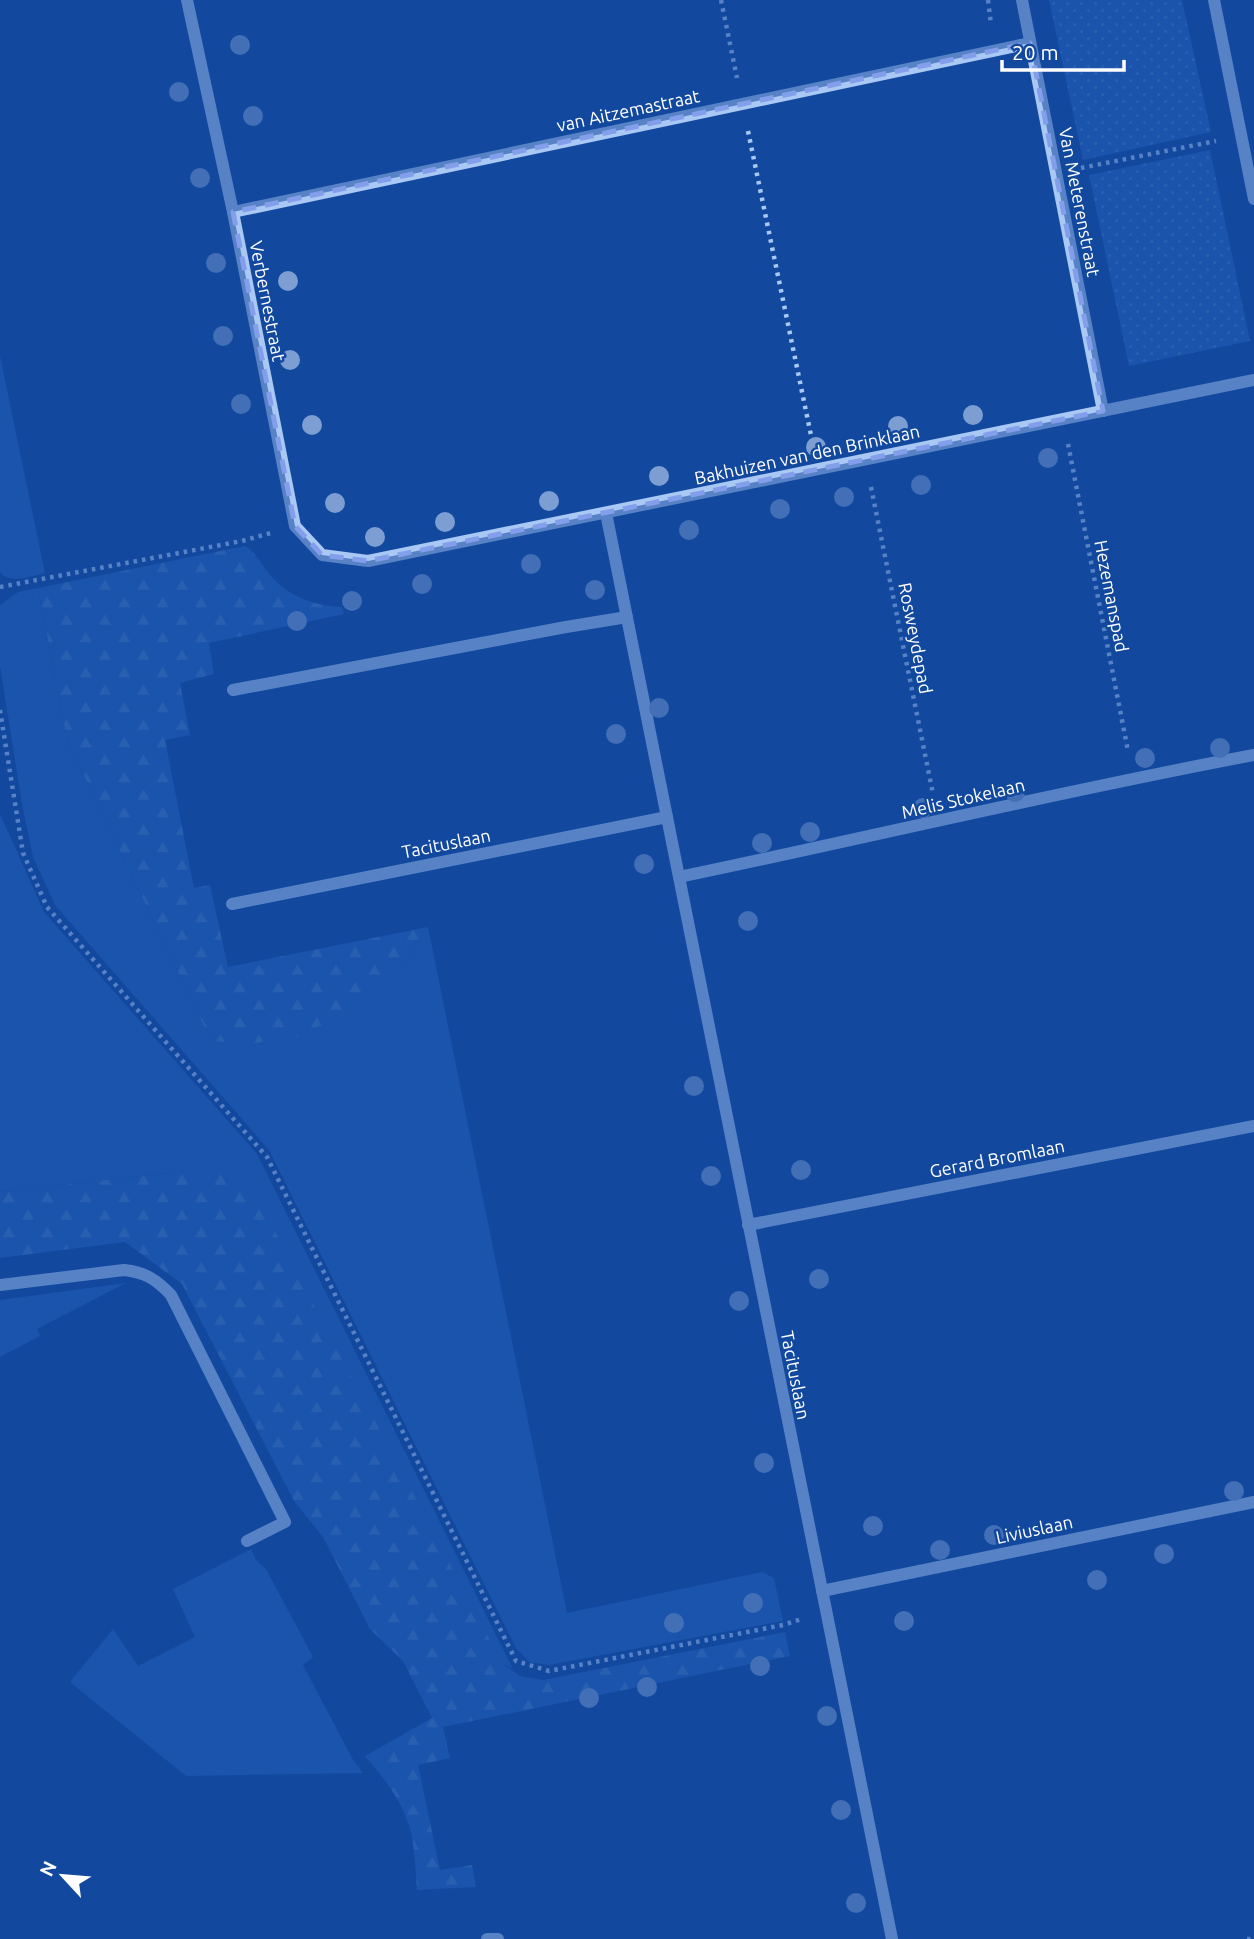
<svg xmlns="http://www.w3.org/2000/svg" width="1254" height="1939" font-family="Ubuntu,sans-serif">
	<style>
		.grass { fill: #2562bd }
		.forest { fill: url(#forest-firs) }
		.park { fill: url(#park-dots) }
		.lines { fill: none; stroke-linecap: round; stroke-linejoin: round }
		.path { stroke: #aac8f4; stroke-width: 4.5; stroke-dasharray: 3.5 5; stroke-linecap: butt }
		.minor { stroke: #aac8f4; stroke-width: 12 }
		.tree { fill: #7c9ed3 }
		.marked { fill: none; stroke: #839eea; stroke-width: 5; stroke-dasharray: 14 9; stroke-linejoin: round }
		.labels { text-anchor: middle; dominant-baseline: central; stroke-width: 5; stroke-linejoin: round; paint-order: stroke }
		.street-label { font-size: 18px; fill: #fff; stroke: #12499f }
	</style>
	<defs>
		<pattern id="forest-firs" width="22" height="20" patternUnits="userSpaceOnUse" patternTransform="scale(1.75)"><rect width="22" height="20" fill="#2562bd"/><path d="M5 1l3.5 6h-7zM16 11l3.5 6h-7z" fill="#467ac7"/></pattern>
		<pattern id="park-dots" width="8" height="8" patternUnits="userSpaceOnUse" patternTransform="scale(1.75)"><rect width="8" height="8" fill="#2562bd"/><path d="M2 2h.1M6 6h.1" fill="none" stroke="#467ac7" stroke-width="1.8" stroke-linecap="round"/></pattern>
	</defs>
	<rect width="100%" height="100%" fill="#12499f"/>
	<g class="grass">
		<path d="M 0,356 L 45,573 C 31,576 9,585 0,572 Z"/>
		<path d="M 38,588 L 67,740 L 211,1041 L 398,974 L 428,927 L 567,1613 L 762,1572 L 774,1578 L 783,1621 L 549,1665 L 529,1662 L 516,1648 L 269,1150 L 55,905 L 33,857 L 22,804 L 0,666 L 0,605 L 18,592 Z"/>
		<path d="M 0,814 L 44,912 L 257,1154 L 513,1669 L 502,1663 L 187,1171 L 0,1192 Z"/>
		<path d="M 126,1283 L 37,1329 L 40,1336 L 0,1357 L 0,1300 Z"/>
		<path d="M 251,1549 L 256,1560 L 266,1569 L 313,1657 L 303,1665 L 352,1758 L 363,1773 L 186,1776 L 70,1682 L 113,1629 L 138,1666 L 195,1637 L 173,1589 Z"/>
	</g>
	<g class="forest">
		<path d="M 245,546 C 258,554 261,565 271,576 C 289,597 315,606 342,607 L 344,614 L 209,643 L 214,674 L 180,683 L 190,735 L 165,740 L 194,888 L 210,885 L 228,967 L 428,927 L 398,974 L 353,1009 L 299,1036 L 249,1044 L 211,1041 L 67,740 L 38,588 Z"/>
		<path d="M 187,1171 L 235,1174 L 251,1185 L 502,1663 L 520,1676 L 543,1680 L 785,1632 L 790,1656 L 443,1727 L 450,1758 L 418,1765 L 440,1870 L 472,1865 L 476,1887 L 417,1890 C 415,1869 415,1844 409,1825 C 400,1798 383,1777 365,1756 L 432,1718 L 403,1661 L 370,1629 L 323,1537 L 294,1501 L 182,1284 L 125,1242 L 0,1258 L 0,1192 Z"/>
	</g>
	<g class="park">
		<path d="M 1049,0 L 1182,0 L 1211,132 L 1083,160 Z"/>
		<path d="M 1210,150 L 1250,341 L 1129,366 L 1089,175 Z"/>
	</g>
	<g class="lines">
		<g class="path">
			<path d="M 721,0 L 737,78"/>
			<path d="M 988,0 L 991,24"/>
			<path d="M 748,131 L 813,445"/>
			<path d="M 1081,168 L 1216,141"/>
			<path d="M 1068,444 L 1128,751"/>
			<path d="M 871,487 L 933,794"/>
			<path d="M 0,587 L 242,541 L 271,533"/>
			<path d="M 0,710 L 23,853 L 47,907 L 267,1157 L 516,1661 L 549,1671 L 783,1625 L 802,1619"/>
			<path d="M 1247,1939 L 1254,1939"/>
		</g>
		<g class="minor">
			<path d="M 187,0 L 233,212 L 295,526 L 322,555 L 368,561 L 1254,380"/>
			<path d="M 1022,0 L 1103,411"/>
			<path d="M 1214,0 L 1254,199"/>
			<path d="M 233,212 L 1030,43"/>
			<path d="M 606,513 L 892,1939"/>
			<path d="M 233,690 L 566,627 L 627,617"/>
			<path d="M 679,877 C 871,837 1061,791 1254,755"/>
			<path d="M 232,904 L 667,817"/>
			<path d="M 748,1225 L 1254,1126"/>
			<path d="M 0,1285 L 124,1270 C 145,1272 157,1280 171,1295 L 285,1522 L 247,1541"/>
			<path d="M 822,1591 L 1254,1502"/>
			<path d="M 487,1939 L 498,1939"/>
		</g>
	</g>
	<g class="tree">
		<circle cx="240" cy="45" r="10"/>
		<circle cx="179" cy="92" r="10"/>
		<circle cx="253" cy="116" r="10"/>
		<circle cx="200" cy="178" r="10"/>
		<circle cx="216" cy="263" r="10"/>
		<circle cx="288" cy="281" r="10"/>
		<circle cx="223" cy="336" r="10"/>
		<circle cx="290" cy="360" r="10"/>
		<circle cx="241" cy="404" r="10"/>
		<circle cx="973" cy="415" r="10"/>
		<circle cx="312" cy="425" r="10"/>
		<circle cx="898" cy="426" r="10"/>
		<circle cx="816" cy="447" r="10"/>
		<circle cx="1048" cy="458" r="10"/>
		<circle cx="659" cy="476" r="10"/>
		<circle cx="921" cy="485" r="10"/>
		<circle cx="844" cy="497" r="10"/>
		<circle cx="549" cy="501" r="10"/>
		<circle cx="335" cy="503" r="10"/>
		<circle cx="780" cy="509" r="10"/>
		<circle cx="445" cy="522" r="10"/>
		<circle cx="689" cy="530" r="10"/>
		<circle cx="375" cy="537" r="10"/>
		<circle cx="531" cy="564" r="10"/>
		<circle cx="422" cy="584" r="10"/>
		<circle cx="595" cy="590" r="10"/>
		<circle cx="352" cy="601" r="10"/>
		<circle cx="297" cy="621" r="10"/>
		<circle cx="659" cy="708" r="10"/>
		<circle cx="616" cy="734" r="10"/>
		<circle cx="1220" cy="748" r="10"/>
		<circle cx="1145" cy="758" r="10"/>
		<circle cx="1015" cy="792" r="10"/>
		<circle cx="923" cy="808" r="10"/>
		<circle cx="810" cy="832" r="10"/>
		<circle cx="762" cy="843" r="10"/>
		<circle cx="644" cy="864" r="10"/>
		<circle cx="748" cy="921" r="10"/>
		<circle cx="694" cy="1086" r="10"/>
		<circle cx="801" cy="1170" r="10"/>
		<circle cx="711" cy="1176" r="10"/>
		<circle cx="819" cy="1279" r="10"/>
		<circle cx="739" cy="1301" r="10"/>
		<circle cx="764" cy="1463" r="10"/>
		<circle cx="1234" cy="1491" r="10"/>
		<circle cx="873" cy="1526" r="10"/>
		<circle cx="994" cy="1535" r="10"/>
		<circle cx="940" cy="1550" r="10"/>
		<circle cx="1164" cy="1554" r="10"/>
		<circle cx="1097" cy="1580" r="10"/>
		<circle cx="753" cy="1603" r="10"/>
		<circle cx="904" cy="1621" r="10"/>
		<circle cx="674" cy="1623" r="10"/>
		<circle cx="760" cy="1666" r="10"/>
		<circle cx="647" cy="1687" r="10"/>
		<circle cx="589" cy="1698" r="10"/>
		<circle cx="827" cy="1716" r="10"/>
		<circle cx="841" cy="1810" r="10"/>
		<circle cx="856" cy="1903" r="10"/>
	</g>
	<path d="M0 0H1254V1939H0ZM 1030,43 L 1103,411 L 368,561 L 322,555 L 295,526 L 233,212 Z" fill="#12499f" fill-opacity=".55" fill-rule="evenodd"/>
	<path class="marked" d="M 1030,43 L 1103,411 L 368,561 L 322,555 L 295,526 L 233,212 Z"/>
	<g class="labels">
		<g class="street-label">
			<text transform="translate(628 110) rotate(-12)">van Aitzemastraat</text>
			<text transform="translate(1080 202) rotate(79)">Van Meterenstraat</text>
			<text transform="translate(268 301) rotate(79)">Verbernestraat</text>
			<text transform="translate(807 454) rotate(-12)">Bakhuizen van den Brinklaan</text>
			<text transform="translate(1112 596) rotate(79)">Hezemanspad</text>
			<text transform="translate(916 638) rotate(79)">Rosweydepad</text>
			<text transform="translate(963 798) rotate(-13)">Melis Stokelaan</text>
			<text transform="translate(446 843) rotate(-11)">Tacituslaan</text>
			<text transform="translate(997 1158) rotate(-11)">Gerard Bromlaan</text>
			<text transform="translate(796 1375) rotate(79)">Tacituslaan</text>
			<text transform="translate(1034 1529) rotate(-12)">Liviuslaan</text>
		</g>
	</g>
	<g transform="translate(63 1876) rotate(296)" stroke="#12499f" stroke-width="5" paint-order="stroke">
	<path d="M0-5L12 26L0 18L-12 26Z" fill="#ffffff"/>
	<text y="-10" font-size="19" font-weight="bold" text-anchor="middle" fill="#ffffff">N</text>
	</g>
	<path d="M1002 60v10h122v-10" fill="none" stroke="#ffffff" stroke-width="3.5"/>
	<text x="1012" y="60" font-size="21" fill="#ffffff" stroke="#12499f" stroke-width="5" paint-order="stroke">20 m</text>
</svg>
